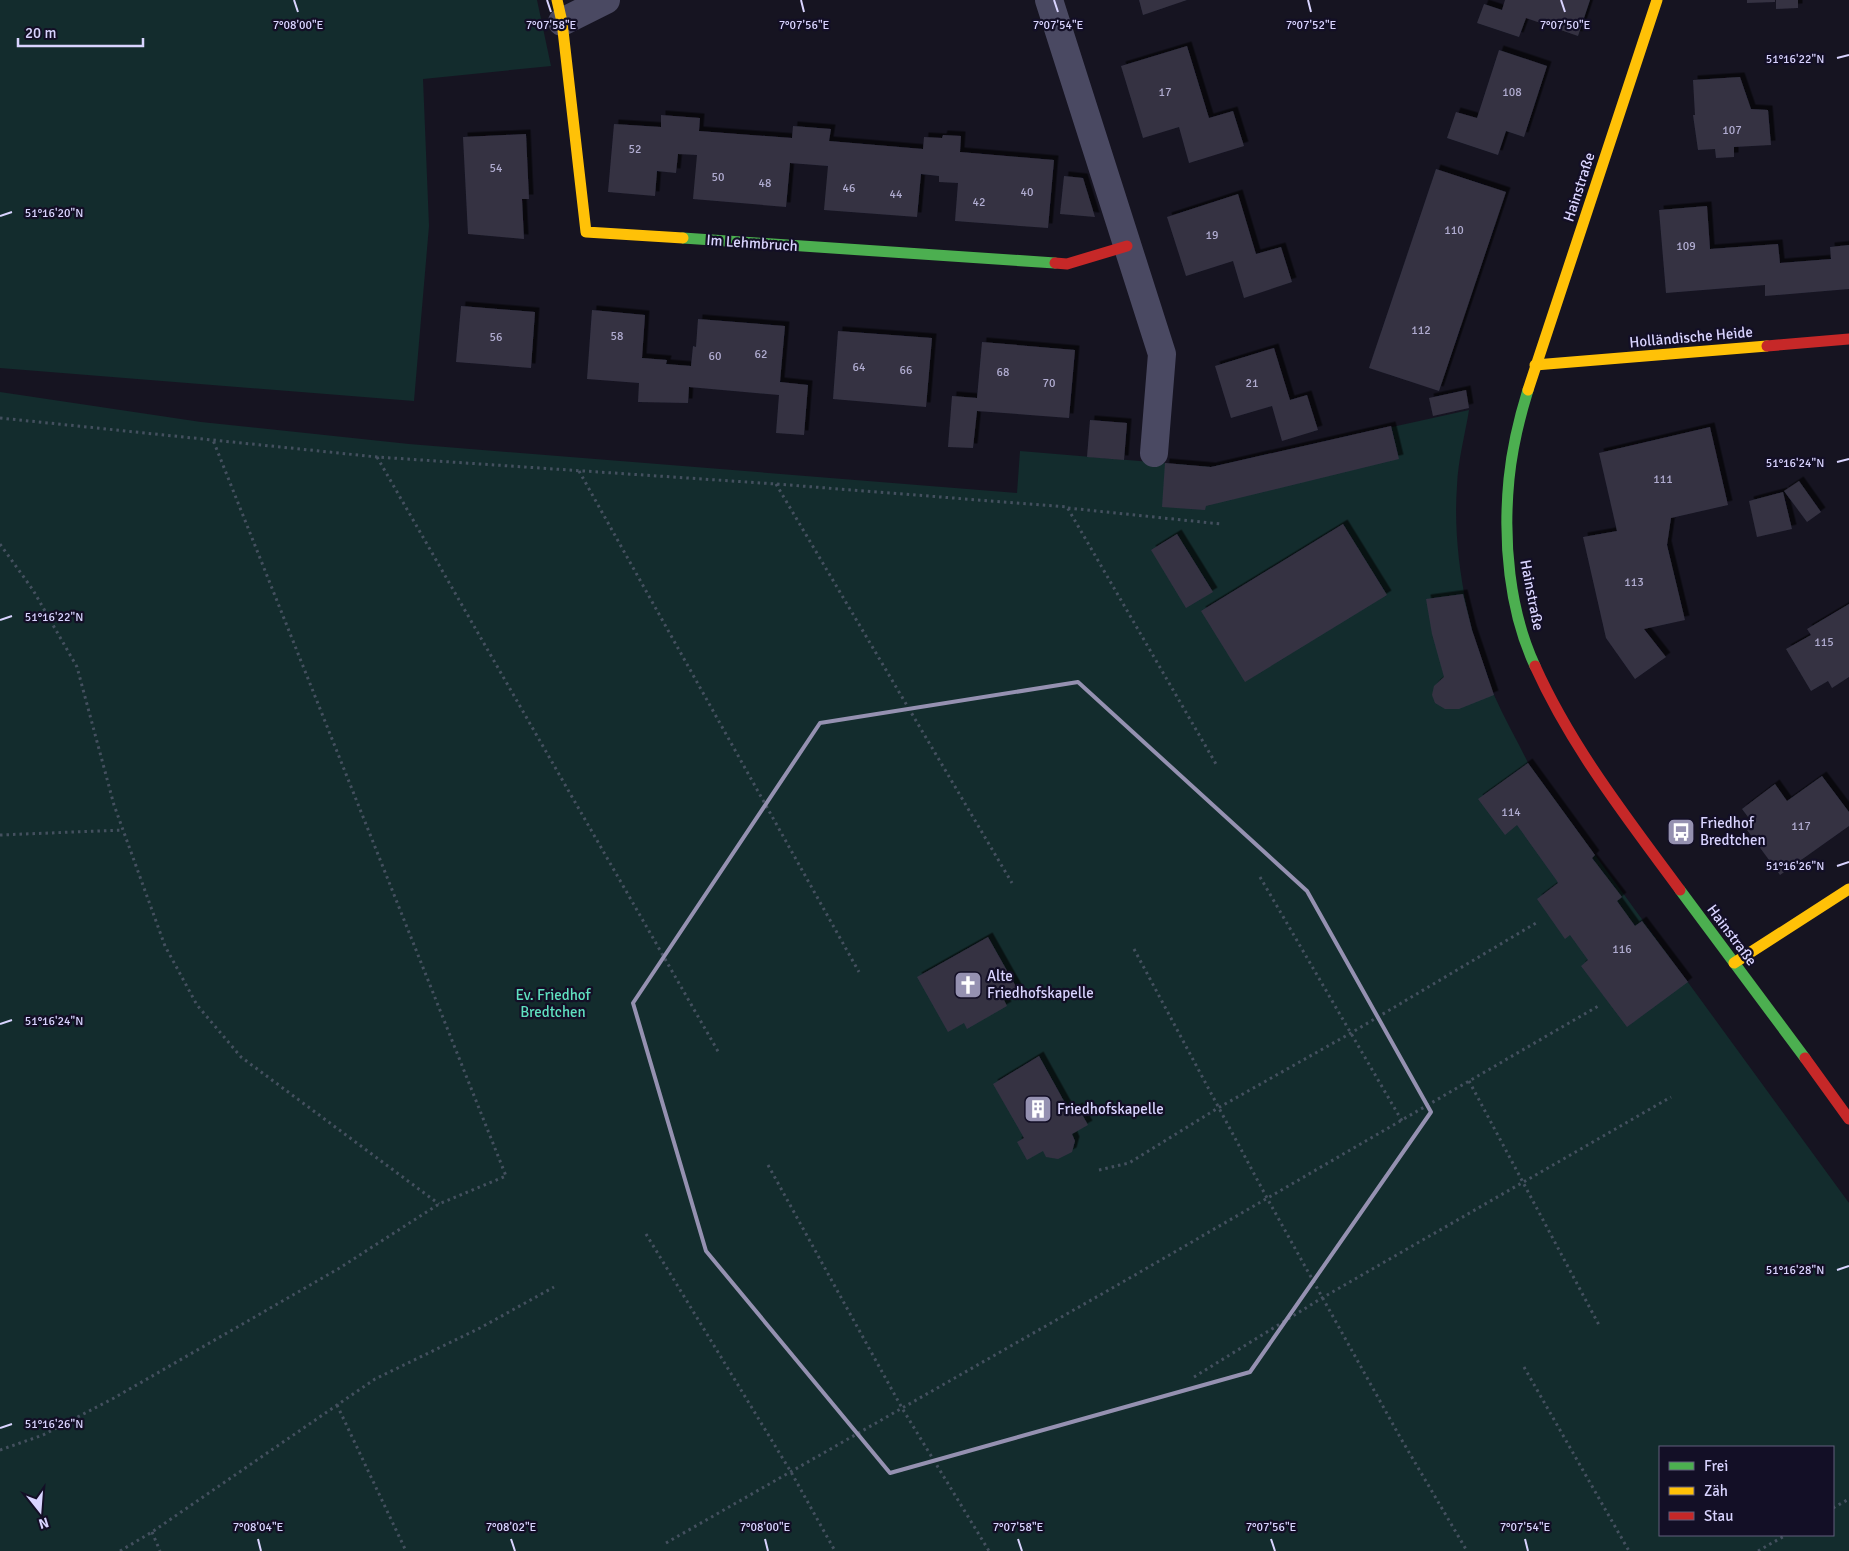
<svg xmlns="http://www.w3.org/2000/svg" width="1849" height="1551" font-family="Signika,sans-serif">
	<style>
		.green { fill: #132c2d; fill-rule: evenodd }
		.building { fill: #343243; filter: url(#shadow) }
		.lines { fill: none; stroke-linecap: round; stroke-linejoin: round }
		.path { stroke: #44505f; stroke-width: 3; stroke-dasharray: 2.5 4; stroke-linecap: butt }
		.street { stroke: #4a4962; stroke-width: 28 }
		.fast { stroke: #4caf50; stroke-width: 11 }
		.slow { stroke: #ffc107; stroke-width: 11 }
		.jam { stroke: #c62828; stroke-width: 11 }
		.marked { fill: none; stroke: #9591b1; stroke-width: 4; stroke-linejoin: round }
		.ticks { fill: none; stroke: #d9d4ff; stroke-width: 2 }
		.labels { text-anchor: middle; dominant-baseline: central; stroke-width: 4.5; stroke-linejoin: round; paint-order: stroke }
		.number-label { font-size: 12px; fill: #b0acd0 }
		.street-label { font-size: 15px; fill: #d9d4ff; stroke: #130f26 }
		.poi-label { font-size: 15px; fill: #d9d4ff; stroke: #130f26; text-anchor: start }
		.park-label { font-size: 15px; fill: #5fe0c0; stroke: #130f26 }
		.ticks-label { font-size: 12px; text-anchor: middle; fill: #d9d4ff; stroke: #130f26; stroke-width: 4.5; stroke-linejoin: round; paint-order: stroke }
	</style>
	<defs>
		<filter id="shadow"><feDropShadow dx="4.5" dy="-4.5" stdDeviation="0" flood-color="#0009"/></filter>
	</defs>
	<rect width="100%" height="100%" fill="#161421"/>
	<g class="green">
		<path d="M 0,0 L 537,0 L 551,66 L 423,79 L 429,226 L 414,401 L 0,368 Z"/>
		<path d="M 0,392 L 201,422 L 409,444 L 1017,493 L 1020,451 L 1211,467 L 1469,410 C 1465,435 1458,460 1457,486 C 1452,552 1468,633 1494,695 C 1504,718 1517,740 1528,763 L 1849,1203 L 1849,1551 L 0,1551 ZM 1660,1447 L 1833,1447 L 1833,1535 L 1660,1535 Z"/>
	</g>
	<g class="building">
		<path d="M 1139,0 L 1187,0 L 1143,15 Z"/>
		<path d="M 1505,0 L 1590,0 L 1578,36 L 1526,18 L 1519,37 L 1477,23 L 1484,4 L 1502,10 Z"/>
		<path d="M 1747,0 L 1775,0 L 1775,2 L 1747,3 Z"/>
		<path d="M 1776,0 L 1798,0 L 1798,8 L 1776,9 Z"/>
		<path d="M 1187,46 L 1209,118 L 1233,111 L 1244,146 L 1189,163 L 1179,127 L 1143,138 L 1121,66 Z"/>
		<path d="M 1499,50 L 1547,66 L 1524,137 L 1506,131 L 1498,155 L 1447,138 L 1456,112 L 1477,118 Z"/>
		<path d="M 1740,77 L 1751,109 L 1768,110 L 1771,145 L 1734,147 L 1734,157 L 1716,158 L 1715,149 L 1698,150 L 1693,115 L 1695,115 L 1693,80 Z"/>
		<path d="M 661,115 L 700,118 L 699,131 L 792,138 L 793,126 L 831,129 L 829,141 L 923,149 L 924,137 L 942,138 L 943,135 L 961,136 L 960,152 L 1054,160 L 1048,228 L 955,221 L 958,183 L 939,182 L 939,176 L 921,174 L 917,217 L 824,210 L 828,166 L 790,163 L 786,207 L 693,199 L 697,155 L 678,154 L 676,173 L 657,171 L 655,196 L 608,192 L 614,124 L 661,127 Z"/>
		<path d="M 526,134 L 529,199 L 522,199 L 524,239 L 468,234 L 463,137 Z"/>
		<path d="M 1436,169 L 1506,192 L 1439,391 L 1369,368 Z"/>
		<path d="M 1064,176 L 1083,178 L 1095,217 L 1060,214 Z"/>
		<path d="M 1238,194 L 1256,254 L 1281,247 L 1292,282 L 1244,298 L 1233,261 L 1186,276 L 1167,217 Z"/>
		<path d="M 1707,206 L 1710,249 L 1778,244 L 1780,263 L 1831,259 L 1830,247 L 1849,245 L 1849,289 L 1765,296 L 1765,285 L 1666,293 L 1659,210 Z"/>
		<path d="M 461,306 L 535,312 L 531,368 L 456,362 Z"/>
		<path d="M 592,310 L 645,315 L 642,358 L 667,360 L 666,364 L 691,366 L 693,346 L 696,347 L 698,319 L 785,326 L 780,382 L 808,385 L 804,435 L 776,433 L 779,395 L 689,387 L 688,403 L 638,402 L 639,383 L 587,379 Z"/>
		<path d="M 838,331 L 932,338 L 926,407 L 833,399 Z"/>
		<path d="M 982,342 L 1075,350 L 1069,418 L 977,411 L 973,448 L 948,447 L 952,396 L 977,398 Z"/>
		<path d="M 1274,348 L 1290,400 L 1307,395 L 1318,430 L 1282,441 L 1272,406 L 1231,418 L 1215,366 Z"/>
		<path d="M 1466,390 L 1469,408 L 1433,416 L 1429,398 Z"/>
		<path d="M 1090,420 L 1127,423 L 1124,460 L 1087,457 Z"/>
		<path d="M 1391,426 L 1399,459 L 1206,506 L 1205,510 L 1162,507 L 1165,463 L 1211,467 Z"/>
		<path d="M 1710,427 L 1728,505 L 1671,518 L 1667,545 L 1685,620 L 1644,629 L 1666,657 L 1635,679 L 1606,638 L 1583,537 L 1617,531 L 1599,453 Z"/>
		<path d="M 1799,481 L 1821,512 L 1807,522 L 1784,491 Z"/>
		<path d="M 1783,492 L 1792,529 L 1757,537 L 1749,501 Z"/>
		<path d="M 1343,524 L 1387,595 L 1245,682 L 1201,611 Z"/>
		<path d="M 1177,534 L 1213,592 L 1186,608 L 1151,550 Z"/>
		<path d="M 1463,594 L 1472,630 L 1494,695 L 1459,709 L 1445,709 L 1435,703 L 1432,695 L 1434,686 L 1444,677 L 1432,634 L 1426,599 Z"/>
		<path d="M 1849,604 L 1849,677 L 1832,688 L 1828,681 L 1811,691 L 1786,649 L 1811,635 L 1807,629 Z"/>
		<path d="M 1528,763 L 1595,855 L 1592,858 L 1622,897 L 1617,901 L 1635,926 L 1642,921 L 1688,982 L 1627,1027 L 1581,966 L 1588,960 L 1570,935 L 1565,939 L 1537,899 L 1558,883 L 1557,881 L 1517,825 L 1505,835 L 1478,799 Z"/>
		<path d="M 1822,776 L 1849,812 L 1849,826 L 1780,875 L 1747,830 L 1754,825 L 1742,809 L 1775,784 L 1787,801 Z"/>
		<path d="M 988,937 L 1019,992 L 1004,1000 L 1007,1006 L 967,1029 L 964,1023 L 948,1032 L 917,977 Z"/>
		<path d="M 1039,1056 L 1070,1112 L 1078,1107 L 1088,1125 L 1072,1134 L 1075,1141 L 1072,1152 L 1058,1159 L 1046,1157 L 1043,1151 L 1027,1160 L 1017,1142 L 1024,1138 L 993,1084 Z"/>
	</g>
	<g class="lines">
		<g class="path">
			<path d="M 0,418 L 377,457 L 776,484 L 1067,507 L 1216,764"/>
			<path d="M 377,457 L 719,1053"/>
			<path d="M 579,471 L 859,972"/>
			<path d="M 776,484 L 1012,883"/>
			<path d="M 1068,508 L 1221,524"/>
			<path d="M 0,544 L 33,590 L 77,667 L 114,805 L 165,946 L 197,1005 L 241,1057 L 439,1204"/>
			<path d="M 0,835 L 123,830"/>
			<path d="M 1260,877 L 1402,1121"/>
			<path d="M 1134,949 L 1267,1198 L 1400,1437 L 1467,1551"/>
			<path d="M 1469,1081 L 1599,1325"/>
			<path d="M 768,1165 L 902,1408 L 989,1551"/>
			<path d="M 1099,1170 L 1129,1163 L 1218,1108 L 1351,1033 L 1536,923"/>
			<path d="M 646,1234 L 791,1472 L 835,1551"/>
			<path d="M 1524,1367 L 1629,1551"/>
			<path d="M 1194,1377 L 1322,1298 L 1671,1097"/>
			<path d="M 337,1405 L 406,1551"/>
			<path d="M 0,1450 L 43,1435 L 114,1398 L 338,1269 L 439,1204 L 506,1176 L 213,440"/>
			<path d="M 1833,1508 L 1849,1499"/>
			<path d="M 152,1532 L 160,1551"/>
			<path d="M 666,1543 L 1135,1275 L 1600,1005"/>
			<path d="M 120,1551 L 152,1532 L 375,1379 L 480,1328 L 554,1287"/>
			<path d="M 1758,1551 L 1786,1535"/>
		</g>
		<g class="street">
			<path d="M 1049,0 L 1162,354 L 1154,453"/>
			<path d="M 562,22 L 606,0"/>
		</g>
		<g class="fast">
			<path d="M 683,238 L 1055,263"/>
			<path d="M 1528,390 C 1519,419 1512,449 1509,479 C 1503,541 1509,610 1535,666"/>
			<path d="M 1680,890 L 1805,1058"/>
		</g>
		<g class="slow">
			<path d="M 557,0 L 562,22 L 586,232 L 683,238"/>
			<path d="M 1535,365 L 1767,346"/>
			<path d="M 1528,390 L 1657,0"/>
			<path d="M 1734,963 L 1849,889"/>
		</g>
		<g class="jam">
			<path d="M 1055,263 L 1067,264 L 1127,246"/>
			<path d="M 1767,346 L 1849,339"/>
			<path d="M 1535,666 C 1572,748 1627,818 1680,890"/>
			<path d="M 1805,1058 L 1849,1119"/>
		</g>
	</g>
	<path class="marked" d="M 1078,682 L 1307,891 L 1431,1112 L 1250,1372 L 890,1473 L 706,1251 L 633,1003 L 820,723 Z"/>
	<path class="ticks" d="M 294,0 L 298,12M 547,0 L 551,12M 801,0 L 804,12M 1054,0 L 1058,12M 1308,0 L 1311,12M 1561,0 L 1565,12M 1837,58 L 1849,55M 0,216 L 12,212M 1837,462 L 1849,459M 0,620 L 12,616M 1837,866 L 1849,862M 0,1024 L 12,1020M 1837,1270 L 1849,1266M 0,1428 L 12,1424M 258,1539 L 261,1551M 511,1539 L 515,1551M 765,1539 L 768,1551M 1018,1539 L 1022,1551M 1271,1539 L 1275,1551M 1525,1539 L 1528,1551"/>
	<defs>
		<symbol id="bus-square" viewBox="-11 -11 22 22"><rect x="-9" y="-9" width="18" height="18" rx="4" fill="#9591b1" stroke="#130f26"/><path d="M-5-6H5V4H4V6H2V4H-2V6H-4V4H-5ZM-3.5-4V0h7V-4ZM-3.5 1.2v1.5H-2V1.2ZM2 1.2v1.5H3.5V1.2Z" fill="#fff"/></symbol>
		<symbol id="church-square" viewBox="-11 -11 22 22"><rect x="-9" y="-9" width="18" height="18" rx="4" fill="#9591b1" stroke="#130f26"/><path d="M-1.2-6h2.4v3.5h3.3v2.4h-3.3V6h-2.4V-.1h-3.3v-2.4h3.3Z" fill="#fff"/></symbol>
		<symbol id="building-square" viewBox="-11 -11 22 22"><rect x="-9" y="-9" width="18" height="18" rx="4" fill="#9591b1" stroke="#130f26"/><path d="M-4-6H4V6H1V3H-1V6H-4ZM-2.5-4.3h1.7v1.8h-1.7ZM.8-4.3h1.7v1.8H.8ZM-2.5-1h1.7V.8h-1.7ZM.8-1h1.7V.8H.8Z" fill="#fff"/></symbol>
	</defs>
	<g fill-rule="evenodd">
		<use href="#bus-square" x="1665" y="816" width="32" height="32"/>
		<use href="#church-square" x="952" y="969" width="32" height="32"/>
		<use href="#building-square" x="1022" y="1093" width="32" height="32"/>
	</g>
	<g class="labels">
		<g class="number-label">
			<text x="1165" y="92">17</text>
			<text x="1512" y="92">108</text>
			<text x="1732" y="130">107</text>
			<text x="635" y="149">52</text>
			<text x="496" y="168">54</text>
			<text x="718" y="177">50</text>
			<text x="765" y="183">48</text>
			<text x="849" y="188">46</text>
			<text x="1027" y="192">40</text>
			<text x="896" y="194">44</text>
			<text x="979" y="202">42</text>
			<text x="1454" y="230">110</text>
			<text x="1212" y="235">19</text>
			<text x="1686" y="246">109</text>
			<text x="1421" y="330">112</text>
			<text x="617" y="336">58</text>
			<text x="496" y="337">56</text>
			<text x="761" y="354">62</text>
			<text x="715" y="356">60</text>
			<text x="859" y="367">64</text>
			<text x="906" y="370">66</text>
			<text x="1003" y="372">68</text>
			<text x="1049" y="383">70</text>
			<text x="1252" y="383">21</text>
			<text x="1663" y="479">111</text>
			<text x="1634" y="582">113</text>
			<text x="1824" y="642">115</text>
			<text x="1511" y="812">114</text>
			<text x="1801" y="826">117</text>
			<text x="1622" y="949">116</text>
		</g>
		<g class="street-label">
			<text transform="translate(1579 187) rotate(-72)">Hainstraße</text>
			<text transform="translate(752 243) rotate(4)">Im Lehmbruch</text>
			<text transform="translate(1691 337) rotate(-5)">Holländische Heide</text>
			<text transform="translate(1532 595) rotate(79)">Hainstraße</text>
			<text transform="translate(1732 935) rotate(53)">Hainstraße</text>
		</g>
		<g class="poi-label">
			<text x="1700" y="823">Friedhof<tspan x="1700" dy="17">Bredtchen</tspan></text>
			<text x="987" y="976">Alte<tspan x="987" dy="17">Friedhofskapelle</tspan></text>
			<text x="1057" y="1109">Friedhofskapelle</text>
		</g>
		<g class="park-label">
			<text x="553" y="995">Ev. Friedhof<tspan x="553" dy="17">Bredtchen</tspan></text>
		</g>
	</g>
	<g class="ticks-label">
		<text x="298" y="29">7°08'00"E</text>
		<text x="551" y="29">7°07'58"E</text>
		<text x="804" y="29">7°07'56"E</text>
		<text x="1058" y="29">7°07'54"E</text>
		<text x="1311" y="29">7°07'52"E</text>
		<text x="1565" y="29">7°07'50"E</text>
		<text x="1795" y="63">51°16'22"N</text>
		<text x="54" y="217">51°16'20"N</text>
		<text x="1795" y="467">51°16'24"N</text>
		<text x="54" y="621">51°16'22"N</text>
		<text x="1795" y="870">51°16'26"N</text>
		<text x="54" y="1025">51°16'24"N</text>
		<text x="1795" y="1274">51°16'28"N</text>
		<text x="54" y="1428">51°16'26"N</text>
		<text x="258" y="1531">7°08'04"E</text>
		<text x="511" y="1531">7°08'02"E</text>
		<text x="765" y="1531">7°08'00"E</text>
		<text x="1018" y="1531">7°07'58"E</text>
		<text x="1271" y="1531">7°07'56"E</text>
		<text x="1525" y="1531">7°07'54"E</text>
	</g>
	<rect x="1659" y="1446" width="175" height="90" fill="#130f26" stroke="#625e7d"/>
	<rect x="1669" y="1462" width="25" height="8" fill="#4caf50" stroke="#625e7d"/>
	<text x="1704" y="1471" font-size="15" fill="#d9d4ff">Frei</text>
	<rect x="1669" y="1487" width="25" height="8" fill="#ffc107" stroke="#625e7d"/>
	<text x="1704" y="1496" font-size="15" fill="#d9d4ff">Zäh</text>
	<rect x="1669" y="1512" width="25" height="8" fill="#c62828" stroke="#625e7d"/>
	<text x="1704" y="1521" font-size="15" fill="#d9d4ff">Stau</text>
	<g transform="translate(40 1511) rotate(163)" stroke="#130f26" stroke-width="4" paint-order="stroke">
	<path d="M0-4L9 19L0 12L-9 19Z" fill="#d9d4ff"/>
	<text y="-8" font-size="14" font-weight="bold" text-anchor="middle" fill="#d9d4ff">N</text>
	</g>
	<path d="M18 38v8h125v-8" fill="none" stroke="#d9d4ff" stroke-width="2.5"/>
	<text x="25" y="38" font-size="15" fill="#d9d4ff" stroke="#130f26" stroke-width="4" paint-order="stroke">20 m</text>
</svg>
